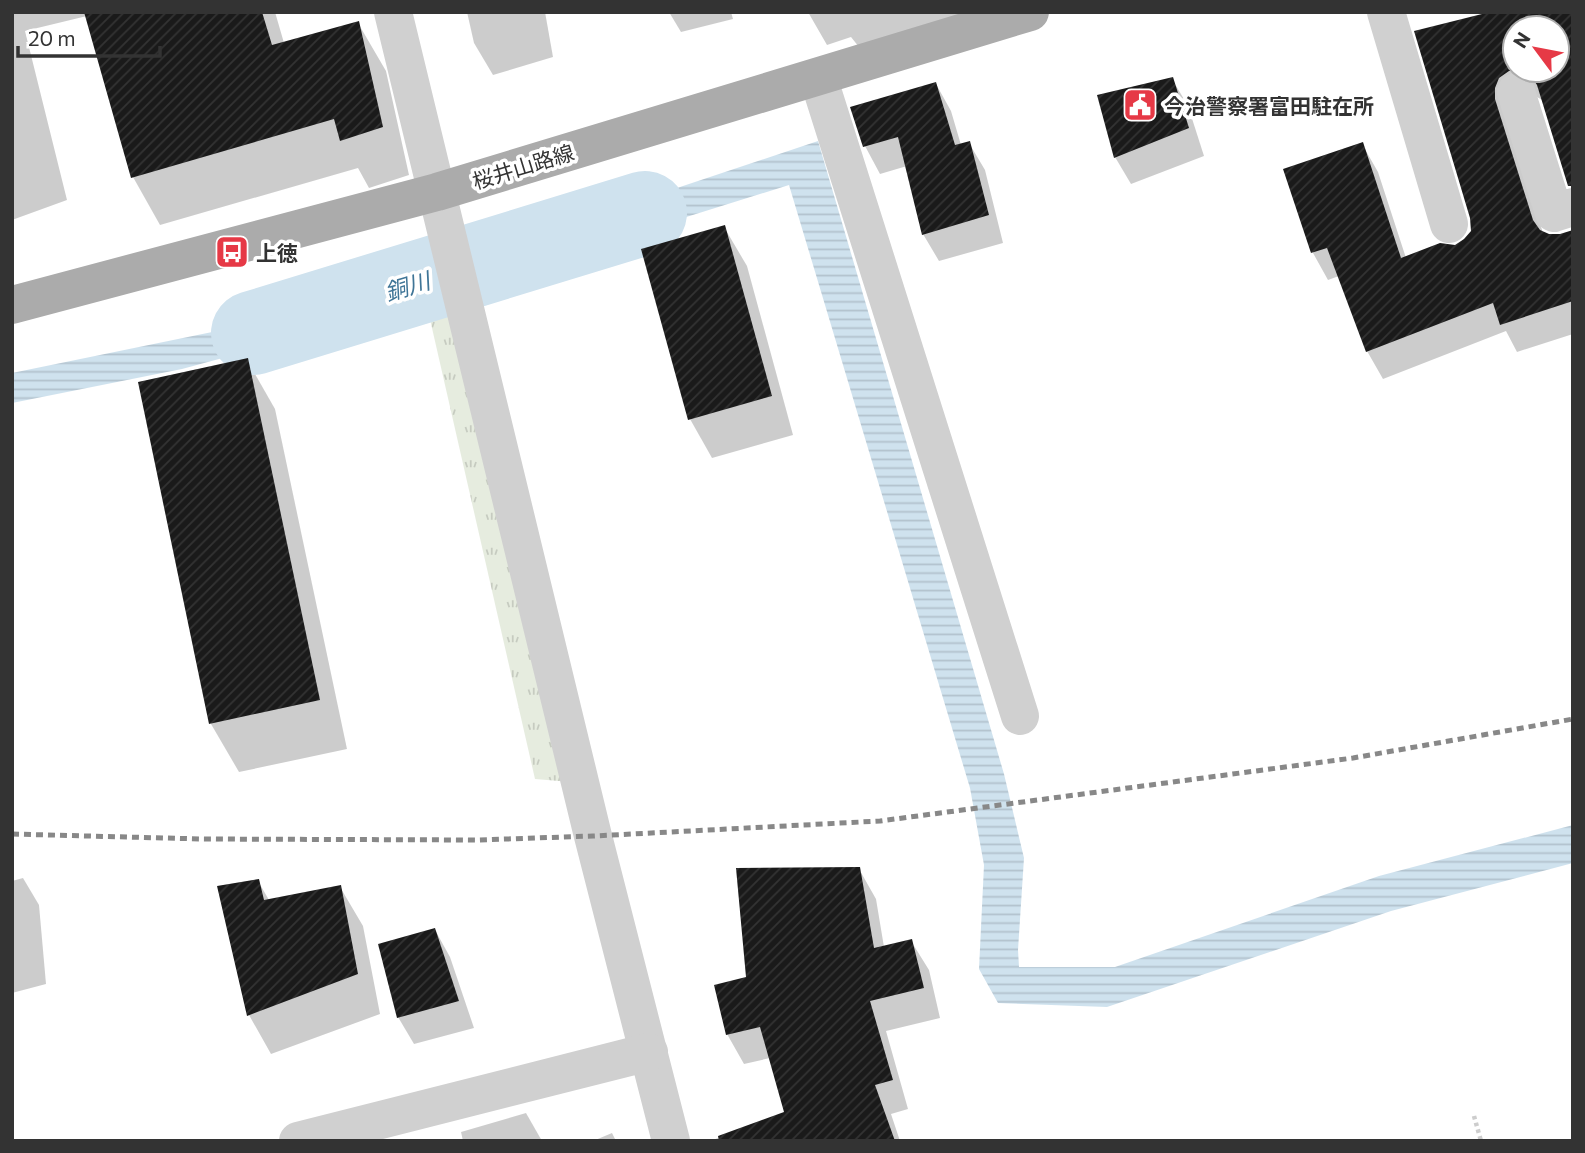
<svg xmlns="http://www.w3.org/2000/svg" width="1585" height="1153" font-family="Commissioner,'Noto Sans JP',sans-serif">
	<style>
		.grass { fill: url(#grass-tufts) }
		.water { fill: url(#water-rules) }
		.shadow { fill: #0003; fill-rule: evenodd }
		.lines { fill: none; stroke-linecap: round; stroke-linejoin: round }
		.river { stroke: #cfe2ee; stroke-width: 84 }
		.building { fill: url(#building-hatch); fill-rule: evenodd }
		.path { stroke: #cdcdcd; stroke-width: 4.5; stroke-dasharray: 3.5 3.5; stroke-linecap: butt }
		.minor { stroke: #d0d0d0; stroke-width: 38 }
		.major { stroke: #ababab; stroke-width: 38 }
		.rail { stroke: #888; stroke-width: 5; stroke-dasharray: 7 5; stroke-linecap: butt }
		.labels { text-anchor: middle; dominant-baseline: central; stroke-width: 7; stroke-linejoin: round; paint-order: stroke }
		.poi-label { font-size: 21px; font-weight: bold; fill: #333; stroke: #fff; text-anchor: start }
		.street-label { font-size: 21px; fill: #333; stroke: #fff }
		.water-label { font-size: 23px; font-style: italic; fill: #3f7597; stroke: #fff }
	</style>
	<defs>
		<pattern id="grass-tufts" width="24" height="20" patternUnits="userSpaceOnUse" patternTransform="scale(1.75)"><rect width="24" height="20" fill="#e6ecdf"/><path d="M3 7l-1-3M5 7V3M7 7l1-3M15 17l-1-3M17 17v-4M19 17l1-3" fill="none" stroke="#c6cbc0"/></pattern>
		<pattern id="water-rules" width="6" height="5" patternUnits="userSpaceOnUse" patternTransform="scale(1.75)"><rect width="6" height="5" fill="#cfe2ee"/><path d="M0 2.5h6" fill="none" stroke="#b2c2cd"/></pattern>
		<pattern id="building-hatch" width="6" height="6" patternUnits="userSpaceOnUse" patternTransform="scale(1.75)"><rect width="6" height="6" fill="#1a1a1a"/><path d="M-1 1l2-2M0 6l6-6M5 7l2-2" fill="none" stroke="#333"/></pattern>
	</defs>
	<rect width="100%" height="100%" fill="#fff"/>
	<path class="grass" d="M 452,283 L 571,782 L 535,779 L 424,293 Z"/>
	<g class="water">
		<path d="M 818,141 L 1004,774 L 1024,858 L 1018,950 L 1019,967 L 1115,967 L 1379,876 L 1573,825 L 1573,863 L 1391,911 L 1107,1007 L 998,1003 L 979,969 L 984,865 L 970,788 L 789,185 L 539,263 L 533,236 Z"/>
		<path d="M 363,292 L 370,323 L 293,339 L 182,369 L 12,403 L 12,373 L 222,330 Z"/>
	</g>
	<g class="shadow">
		<path d="M 12,12 L 275,12 L 284,43 L 358,23 L 386,71 L 409,175 L 369,188 L 358,168 L 160,225 L 133,177 L 87,16 L 25,31 L 67,200 L 12,220 Z"/>
		<path d="M 467,12 L 545,12 L 553,57 L 493,75 L 474,43 Z"/>
		<path d="M 669,12 L 731,12 L 733,19 L 681,32 Z"/>
		<path d="M 808,12 L 973,12 L 863,52 L 851,37 L 827,45 Z"/>
		<path d="M 1573,12 L 1573,190 L 1544,101 L 1537,97 L 1510,127 L 1543,233 L 1550,236 L 1573,232 L 1573,334 L 1517,352 L 1506,331 L 1383,379 L 1367,351 L 1339,276 L 1328,280 L 1313,253 L 1362,144 L 1378,172 L 1406,258 L 1456,246 L 1473,232 L 1472,217 L 1417,32 ZM 1515,28 L 1557,28 L 1557,70 L 1515,70 Z"/>
		<path d="M 1172,79 L 1188,106 L 1204,156 L 1131,184 L 1115,157 Z"/>
		<path d="M 936,84 L 951,111 L 961,145 L 969,143 L 985,170 L 1003,243 L 939,261 L 923,234 L 907,166 L 880,174 L 865,146 Z"/>
		<path d="M 724,227 L 747,266 L 793,435 L 712,458 L 690,419 Z"/>
		<path d="M 247,360 L 275,409 L 347,749 L 239,772 L 211,724 L 140,383 Z"/>
		<path d="M 859,869 L 876,899 L 884,947 L 911,941 L 929,970 L 940,1018 L 886,1031 L 908,1109 L 891,1114 L 900,1141 L 710,1141 L 786,1113 L 770,1058 L 744,1064 L 727,1034 L 748,979 Z"/>
		<path d="M 23,878 L 39,905 L 46,984 L 12,993 L 12,881 Z"/>
		<path d="M 258,881 L 269,900 L 340,887 L 363,926 L 380,1014 L 271,1054 L 249,1015 Z"/>
		<path d="M 435,930 L 450,957 L 474,1028 L 414,1044 L 398,1017 Z"/>
		<path d="M 526,1113 L 542,1141 L 463,1141 L 461,1132 Z"/>
		<path d="M 612,1133 L 616,1141 L 593,1141 Z"/>
	</g>
	<g class="lines">
		<path class="river" d="M 253,333 L 645,213"/>
	</g>
	<g class="building">
		<path d="M 84,12 L 262,12 L 272,45 L 359,21 L 383,127 L 340,141 L 334,119 L 131,178 Z"/>
		<path d="M 1490,12 L 1573,12 L 1573,186 L 1568,186 L 1537,85 L 1531,76 L 1520,71 L 1509,71 L 1499,78 L 1495,88 L 1495,99 L 1533,220 L 1540,230 L 1549,234 L 1560,234 L 1573,230 L 1573,301 L 1500,325 L 1493,303 L 1366,352 L 1327,248 L 1311,253 L 1283,169 L 1363,142 L 1401,258 L 1440,243 L 1455,245 L 1464,239 L 1471,231 L 1470,218 L 1414,31 ZM 1515,28 L 1557,28 L 1557,70 L 1515,70 Z"/>
		<path d="M 1173,77 L 1189,128 L 1114,158 L 1097,95 Z"/>
		<path d="M 936,82 L 955,145 L 970,141 L 989,215 L 922,235 L 898,137 L 863,147 L 850,107 Z"/>
		<path d="M 725,225 L 772,396 L 688,420 L 641,249 Z"/>
		<path d="M 248,358 L 320,700 L 209,724 L 138,382 Z"/>
		<path d="M 860,867 L 874,948 L 912,939 L 924,988 L 870,1001 L 893,1080 L 875,1085 L 895,1141 L 719,1141 L 718,1136 L 784,1112 L 760,1027 L 726,1035 L 714,985 L 746,977 L 736,868 Z"/>
		<path d="M 259,879 L 264,900 L 341,885 L 358,974 L 247,1016 L 217,886 Z"/>
		<path d="M 435,928 L 459,1001 L 397,1018 L 378,944 Z"/>
	</g>
	<g class="lines">
		<path class="path" d="M 1474,1116 L 1481,1141"/>
		<g class="minor">
			<path d="M 393,12 L 593,836 L 671,1141"/>
			<path d="M 1386,12 L 1449,224"/>
			<path d="M 818,77 L 1020,716"/>
			<path d="M 1516,92 L 1554,213 L 1573,207"/>
			<path d="M 298,1141 L 649,1052"/>
		</g>
		<path class="major" d="M 12,305 L 437,192 L 1030,12"/>
		<path class="rail" d="M 12,834 L 203,839 L 478,840 L 593,836 L 880,821 L 1353,758 L 1573,719"/>
	</g>
	<defs>
		<symbol id="civic-square" viewBox="-11 -11 22 22"><rect x="-9" y="-9" width="18" height="18" rx="4" fill="#e63946" stroke="#fff"/><path d="M-.6-6.5H3V-4.5H.6V-3L4-1V1h2V6H-6V1h2V-1L-.6-3ZM-1.2 2.5V6h2.4V2.5Z" fill="#fff"/></symbol>
		<symbol id="bus-square" viewBox="-11 -11 22 22"><rect x="-9" y="-9" width="18" height="18" rx="4" fill="#e63946" stroke="#fff"/><path d="M-5-6H5V4H4V6H2V4H-2V6H-4V4H-5ZM-3.5-4V0h7V-4ZM-3.5 1.2v1.5H-2V1.2ZM2 1.2v1.5H3.5V1.2Z" fill="#fff"/></symbol>
	</defs>
	<g fill-rule="evenodd">
		<use href="#civic-square" x="1121" y="86" width="38" height="38"/>
		<use href="#bus-square" x="213" y="233" width="38" height="38"/>
	</g>
	<g class="labels">
		<g class="poi-label">
			<text x="1164" y="105">今治警察署富田駐在所</text>
			<text x="256" y="252">上徳</text>
		</g>
		<g class="street-label">
			<text transform="translate(523 166) rotate(-17)">桜井山路線</text>
		</g>
		<g class="water-label">
			<text transform="translate(407 286) rotate(-17)">銅川</text>
		</g>
	</g>
	<rect width="1585" height="1153" fill="none" stroke="#333333" stroke-width="28"/>
	<g transform="translate(1536 49) rotate(302)"><circle r="33" fill="#ffffff" stroke="#adadad" stroke-width="2"/>
	<path d="M0-5L12 26L0 18L-12 26Z" fill="#e63946"/>
	<text y="-10" font-size="19" font-weight="bold" text-anchor="middle" fill="#333333">N</text>
	</g>
	<path d="M18 46v10h142v-10" fill="none" stroke="#333333" stroke-width="3.5"/>
	<text x="28" y="46" font-size="21" fill="#333333" stroke="#ffffff" stroke-width="5" paint-order="stroke">20 m</text>
</svg>
